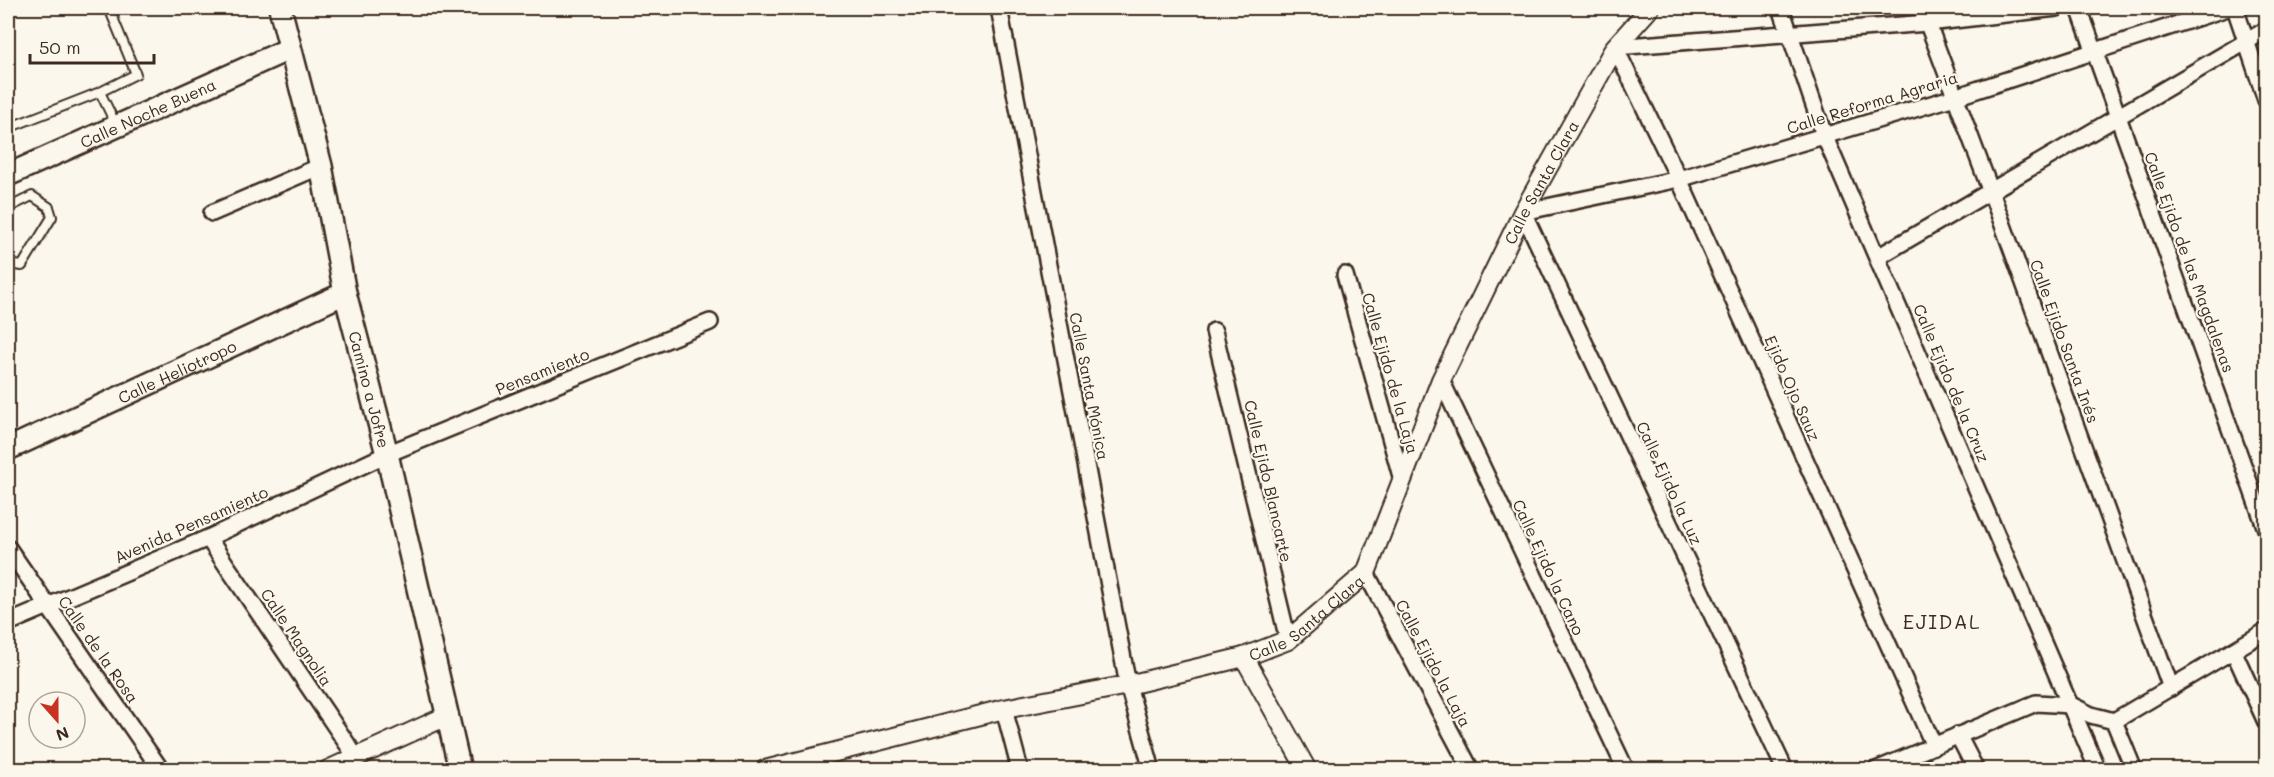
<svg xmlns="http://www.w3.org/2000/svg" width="2274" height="777" font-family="Mali,sans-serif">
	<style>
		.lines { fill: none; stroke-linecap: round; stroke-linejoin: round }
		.service-casing { stroke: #3b2a1e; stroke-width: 12 }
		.minor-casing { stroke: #3b2a1e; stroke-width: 20 }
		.tertiary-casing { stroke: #3b2a1e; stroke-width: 22 }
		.secondary-casing { stroke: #3b2a1e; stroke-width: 26 }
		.service { stroke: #fbf7ec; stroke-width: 8 }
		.minor { stroke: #fbf7ec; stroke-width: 15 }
		.tertiary { stroke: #fbf7ec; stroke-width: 18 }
		.secondary { stroke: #fbf7ec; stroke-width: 21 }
		.labels { text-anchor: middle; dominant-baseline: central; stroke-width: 4.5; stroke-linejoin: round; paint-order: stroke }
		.street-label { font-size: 16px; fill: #3b2a1e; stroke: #fbf7ec }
		.quarter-label { font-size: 20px; letter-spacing: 1.5px; fill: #3b2a1e; stroke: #fbf7ec }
	</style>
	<rect width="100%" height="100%" fill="#fbf7ec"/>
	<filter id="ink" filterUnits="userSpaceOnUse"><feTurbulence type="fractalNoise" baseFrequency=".0167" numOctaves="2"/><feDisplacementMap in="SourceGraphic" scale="12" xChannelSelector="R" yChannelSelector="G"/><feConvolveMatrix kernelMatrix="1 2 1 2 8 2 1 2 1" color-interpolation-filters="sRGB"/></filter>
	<g filter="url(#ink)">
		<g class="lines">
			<defs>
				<g id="service">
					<path d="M 109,8 L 136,74 L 100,92 L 116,125"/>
					<path d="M 8,128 L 100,92"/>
					<path d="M 8,208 L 32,196 L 49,207 L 52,217 L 22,266 L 8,264"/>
				</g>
				<g id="minor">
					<path d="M 999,8 L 1128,685 L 1152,770"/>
					<path d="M 1781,8 L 1824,135 L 2098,770"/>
					<path d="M 1922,8 L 1991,192 L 2171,688"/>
					<path d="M 2079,8 L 2266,529"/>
					<path d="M 2235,8 L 2266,100"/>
					<path d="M 212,213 L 321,166"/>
					<path d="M 1878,257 L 2266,30"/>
					<path d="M 1345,275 L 1402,480"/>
					<path d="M 1214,331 L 1288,640"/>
					<path d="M 1441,380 L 1626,770"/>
					<path d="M 208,538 L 356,757"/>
					<path d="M 8,548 L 161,770"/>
					<path d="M 1366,573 L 1471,770"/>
					<path d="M 8,623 L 208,538 L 387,454 L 710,322"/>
					<path d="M 2234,652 L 2266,722"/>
					<path d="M 1004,709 L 1020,770"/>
					<path d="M 2114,721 L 2134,770"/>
					<path d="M 1958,735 L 1976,770"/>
					<path d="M 1934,746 L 1679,179 L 1615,47 L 1928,23 L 2057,8"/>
					<path d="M 1785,770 L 1523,212 L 1679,179 L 1955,97 L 2227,8"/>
					<path d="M 1876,770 L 2036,703 L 2071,705 L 2091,715 L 2114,721 L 2266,631"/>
				</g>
				<g id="tertiary">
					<path d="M 1244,657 L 1307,770"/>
					<path d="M 328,770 L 449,715"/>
					<path id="s1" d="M 765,770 L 1004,709 L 1128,685 L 1244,657 L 1288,640 L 1366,573 L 1441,380 L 1523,212 L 1615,47 L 1650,8"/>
				</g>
				<g id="secondary">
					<path id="s2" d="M 280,8 L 321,166 L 345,293 L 387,454 L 460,770"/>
					<path id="s3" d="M 8,175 L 289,49"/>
					<path id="s4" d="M 8,449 L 345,293"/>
				</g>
			</defs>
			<use href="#service" class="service-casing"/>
			<use href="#minor" class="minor-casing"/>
			<use href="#tertiary" class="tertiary-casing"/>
			<use href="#secondary" class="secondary-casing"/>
			<use href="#service" class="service"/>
			<use href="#minor" class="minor"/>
			<use href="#tertiary" class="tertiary"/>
			<use href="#secondary" class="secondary"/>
		</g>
	</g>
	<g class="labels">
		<g class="street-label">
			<text transform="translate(1872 102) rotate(-17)">Calle Reforma Agraria</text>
			<text stroke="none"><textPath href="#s3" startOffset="153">Calle Noche Buena</textPath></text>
			<text stroke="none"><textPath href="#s1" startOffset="1071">Calle Santa Clara</textPath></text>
			<text transform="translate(2190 262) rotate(70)">Calle Ejido de las Magdalenas</text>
			<text transform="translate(2065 341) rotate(70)">Calle Ejido Santa Inés</text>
			<text stroke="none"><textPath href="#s4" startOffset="186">Calle Heliotropo</textPath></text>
			<text transform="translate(542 371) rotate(-22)">Pensamiento</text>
			<text transform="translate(1391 373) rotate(74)">Calle Ejido de la Laja</text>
			<text transform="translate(1952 383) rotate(67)">Calle Ejido de la Cruz</text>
			<text transform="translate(1090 386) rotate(79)">Calle Santa Mónica</text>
			<text stroke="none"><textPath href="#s2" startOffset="392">Camino a Jofre</textPath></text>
			<text transform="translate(1793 388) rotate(66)">Ejido Ojo Sauz</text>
			<text transform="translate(1269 481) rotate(77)">Calle Ejido Blancarte</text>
			<text transform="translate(1670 483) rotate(65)">Calle Ejido la Luz</text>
			<text transform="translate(191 524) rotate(-24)">Avenida Pensamiento</text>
			<text transform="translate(1549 567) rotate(65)">Calle Ejido la Cano</text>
			<text stroke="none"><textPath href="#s1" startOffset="567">Calle Santa Clara</textPath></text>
			<text transform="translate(297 637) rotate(56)">Calle Magnolia</text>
			<text transform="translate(99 649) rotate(55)">Calle de la Rosa</text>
			<text transform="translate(1434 663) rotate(62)">Calle Ejido la Laja</text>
		</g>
		<g class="quarter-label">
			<text x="1942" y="621">EJIDAL</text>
		</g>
	</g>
	<rect width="2274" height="777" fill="none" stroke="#fbf7ec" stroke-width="30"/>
	<rect x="15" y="15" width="2244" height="747" fill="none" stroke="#3b2a1e" stroke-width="2" filter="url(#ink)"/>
	<g transform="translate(57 720) rotate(159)"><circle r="28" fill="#fbf7ec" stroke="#aea59a" stroke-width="1.5"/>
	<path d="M0-4.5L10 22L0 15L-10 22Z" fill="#c8321e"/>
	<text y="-9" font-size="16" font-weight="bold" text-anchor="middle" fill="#3b2a1e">N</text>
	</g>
	<path d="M30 54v9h124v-9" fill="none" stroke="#3b2a1e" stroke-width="3"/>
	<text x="39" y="54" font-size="18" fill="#3b2a1e" stroke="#fbf7ec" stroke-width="4.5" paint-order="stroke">50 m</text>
</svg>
